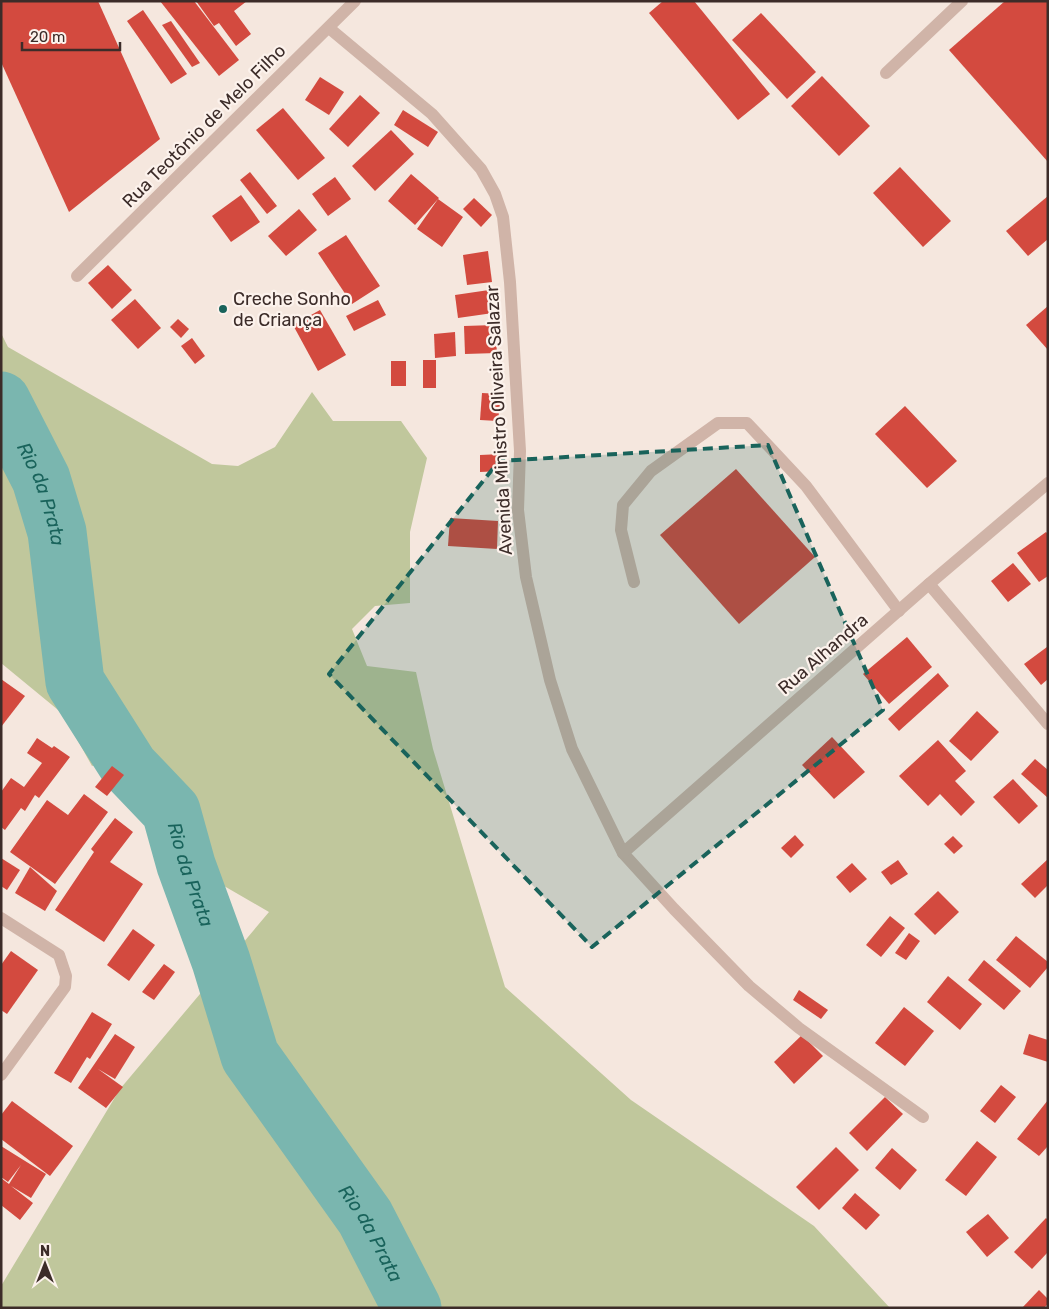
<svg xmlns="http://www.w3.org/2000/svg" width="1049" height="1309" font-family="Rubik,sans-serif">
	<style>
		.green { fill: #c0c79c }
		.lines { fill: none; stroke-linecap: round; stroke-linejoin: round }
		.river { stroke: #7ab6af; stroke-width: 59 }
		.building { fill: #d34a3f }
		.service { stroke: #d0b4a8; stroke-width: 12 }
		.minor { stroke: #d0b4a8; stroke-width: 12 }
		.marked { fill: #19635b; fill-opacity: 0.2; stroke: #19635b; stroke-width: 4; stroke-dasharray: 10 6; stroke-linejoin: round }
		.poi-dot { fill: #19635b; stroke: #fcf2ec; stroke-width: 2 }
		.labels { text-anchor: middle; dominant-baseline: central; stroke-width: 4.5; stroke-linejoin: round; paint-order: stroke }
		.street-label { font-size: 18px; fill: #3c2c29; stroke: #fcf2ec }
		.poi-label { font-size: 18px; fill: #3c2c29; stroke: #fcf2ec; text-anchor: start }
		.water-label { font-size: 19px; font-style: italic; fill: #19635b; stroke: #fcf2ec }
	</style>
	<rect width="100%" height="100%" fill="#f5e7de"/>
	<path class="green" d="M 1,333 L 8,347 L 212,464 L 238,466 L 275,447 L 312,392 L 333,421 L 401,421 L 427,458 L 410,532 L 410,603 L 375,606 L 352,629 L 367,666 L 416,672 L 433,749 L 505,987 L 631,1100 L 814,1226 L 890,1308 L 1,1308 L 1,1286 L 120,1089 L 269,912 L 212,879 L 201,823 L 144,749 L 92,766 L 63,714 L 1,663 Z"/>
	<g class="lines">
		<path class="river" id="s1" d="M 1,401 L 41,479 L 57,532 L 75,682 L 129,767 L 171,811 L 186,865 L 221,961 L 250,1056 L 365,1217 L 412,1308"/>
	</g>
	<g class="building">
		<path d="M 1,1 L 98,1 L 160,139 L 69,212 L 1,62 Z"/>
		<path d="M 160,1 L 194,1 L 239,60 L 219,76 Z"/>
		<path d="M 196,1 L 247,1 L 234,11 L 251,34 L 236,46 L 219,23 L 214,26 Z"/>
		<path d="M 663,1 L 694,1 L 770,94 L 738,120 L 649,13 Z"/>
		<path d="M 1005,1 L 1048,1 L 1048,162 L 949,50 Z"/>
		<path d="M 143,10 L 187,74 L 171,84 L 127,21 Z"/>
		<path d="M 761,13 L 816,72 L 787,99 L 732,40 Z"/>
		<path d="M 171,21 L 200,63 L 192,67 L 162,25 Z"/>
		<path d="M 822,76 L 870,126 L 839,156 L 791,106 Z"/>
		<path d="M 320,77 L 344,92 L 329,115 L 305,100 Z"/>
		<path d="M 360,95 L 380,113 L 348,147 L 329,129 Z"/>
		<path d="M 283,108 L 325,158 L 298,180 L 256,130 Z"/>
		<path d="M 403,110 L 438,132 L 428,147 L 394,125 Z"/>
		<path d="M 391,130 L 414,154 L 375,191 L 352,166 Z"/>
		<path d="M 900,167 L 951,221 L 923,247 L 873,193 Z"/>
		<path d="M 250,172 L 277,206 L 267,214 L 240,180 Z"/>
		<path d="M 411,174 L 439,198 L 438,199 L 463,217 L 442,247 L 417,229 L 438,199 L 415,225 L 388,201 Z"/>
		<path d="M 335,177 L 351,199 L 328,216 L 312,194 Z"/>
		<path d="M 241,195 L 260,222 L 231,242 L 212,216 Z"/>
		<path d="M 1048,196 L 1048,239 L 1028,256 L 1006,231 Z"/>
		<path d="M 474,198 L 492,215 L 481,227 L 463,209 Z"/>
		<path d="M 299,209 L 317,230 L 286,256 L 268,236 Z"/>
		<path d="M 346,235 L 380,286 L 352,304 L 318,253 Z"/>
		<path d="M 488,251 L 492,282 L 467,285 L 463,255 Z"/>
		<path d="M 108,265 L 132,290 L 112,309 L 88,283 Z"/>
		<path d="M 489,290 L 493,313 L 458,318 L 455,295 Z"/>
		<path d="M 135,299 L 161,328 L 138,349 L 111,320 Z"/>
		<path d="M 378,300 L 386,315 L 354,331 L 346,316 Z"/>
		<path d="M 1048,306 L 1048,350 L 1026,325 Z"/>
		<path d="M 320,310 L 346,355 L 318,371 L 293,325 Z"/>
		<path d="M 178,319 L 189,329 L 181,338 L 170,327 Z"/>
		<path d="M 495,325 L 497,353 L 465,354 L 464,326 Z"/>
		<path d="M 455,332 L 456,356 L 435,358 L 434,334 Z"/>
		<path d="M 192,338 L 205,356 L 195,364 L 181,346 Z"/>
		<rect x="423" y="360" width="13" height="28"/>
		<rect x="391" y="361" width="15" height="25"/>
		<path d="M 482,393 L 501,394 L 498,421 L 480,420 Z"/>
		<path d="M 905,406 L 957,461 L 927,488 L 875,434 Z"/>
		<path d="M 502,454 L 502,471 L 480,472 L 480,455 Z"/>
		<path d="M 736,469 L 815,557 L 739,624 L 660,535 Z"/>
		<path d="M 450,518 L 498,521 L 497,549 L 448,546 Z"/>
		<path d="M 1046,532 L 1048,534 L 1048,576 L 1039,582 L 1017,553 Z"/>
		<path d="M 1013,563 L 1031,584 L 1008,602 L 991,581 Z"/>
		<path d="M 907,637 L 932,667 L 889,704 L 863,674 Z"/>
		<path d="M 1047,647 L 1048,679 L 1041,685 L 1024,664 Z"/>
		<path d="M 938,673 L 949,686 L 899,731 L 888,719 Z"/>
		<path d="M 1,679 L 25,696 L 1,727 Z"/>
		<path d="M 977,711 L 999,732 L 971,761 L 949,741 Z"/>
		<path d="M 832,737 L 865,772 L 834,799 L 802,765 Z"/>
		<path d="M 37,738 L 52,748 L 54,746 L 70,757 L 39,798 L 35,795 L 25,811 L 21,808 L 5,830 L 1,827 L 1,792 L 11,778 L 24,787 L 42,763 L 27,753 Z"/>
		<path d="M 938,740 L 966,771 L 955,781 L 975,802 L 961,816 L 940,794 L 928,806 L 899,776 Z"/>
		<path d="M 1035,759 L 1048,770 L 1048,798 L 1021,774 Z"/>
		<path d="M 112,766 L 124,775 L 107,796 L 95,787 Z"/>
		<path d="M 1013,779 L 1038,806 L 1019,824 L 993,797 Z"/>
		<path d="M 84,794 L 108,812 L 55,884 L 10,852 L 47,800 L 68,815 Z"/>
		<path d="M 115,818 L 133,832 L 110,862 L 143,884 L 104,942 L 55,910 L 94,852 L 91,849 Z"/>
		<path d="M 795,835 L 804,845 L 791,858 L 781,848 Z"/>
		<path d="M 953,836 L 963,846 L 954,854 L 944,844 Z"/>
		<path d="M 1,858 L 20,870 L 7,890 L 1,886 Z"/>
		<path d="M 1048,859 L 1048,885 L 1035,898 L 1021,884 Z"/>
		<path d="M 898,860 L 908,874 L 891,885 L 881,872 Z"/>
		<path d="M 852,863 L 867,879 L 850,893 L 836,877 Z"/>
		<path d="M 30,867 L 57,891 L 45,911 L 15,893 Z"/>
		<path d="M 938,891 L 959,912 L 935,935 L 914,914 Z"/>
		<path d="M 890,916 L 905,928 L 881,957 L 866,945 Z"/>
		<path d="M 133,929 L 155,945 L 129,981 L 107,965 Z"/>
		<path d="M 909,933 L 920,941 L 906,960 L 895,953 Z"/>
		<path d="M 1016,936 L 1048,962 L 1048,967 L 1030,988 L 996,960 Z"/>
		<path d="M 11,951 L 38,970 L 7,1014 L 1,1010 L 1,965 Z"/>
		<path d="M 984,960 L 1021,991 L 1004,1010 L 968,980 Z"/>
		<path d="M 164,964 L 175,972 L 154,1000 L 142,992 Z"/>
		<path d="M 948,976 L 982,1004 L 960,1030 L 927,1002 Z"/>
		<path d="M 799,990 L 828,1010 L 821,1019 L 793,1000 Z"/>
		<path d="M 904,1007 L 934,1031 L 905,1066 L 875,1043 Z"/>
		<path d="M 92,1012 L 112,1024 L 90,1059 L 87,1057 L 71,1083 L 54,1073 Z"/>
		<path d="M 115,1034 L 135,1047 L 115,1079 L 98,1069 L 123,1087 L 106,1108 L 78,1088 Z"/>
		<path d="M 1029,1034 L 1048,1040 L 1048,1062 L 1023,1054 Z"/>
		<path d="M 802,1035 L 823,1056 L 794,1084 L 774,1062 Z"/>
		<path d="M 1001,1085 L 1016,1097 L 995,1123 L 980,1111 Z"/>
		<path d="M 885,1097 L 903,1114 L 867,1151 L 849,1133 Z"/>
		<path d="M 1048,1100 L 1048,1146 L 1039,1156 L 1017,1139 Z"/>
		<path d="M 12,1101 L 73,1146 L 50,1176 L 1,1139 L 1,1115 Z"/>
		<path d="M 977,1141 L 997,1157 L 966,1196 L 945,1180 Z"/>
		<path d="M 1,1146 L 46,1174 L 31,1198 L 11,1186 L 33,1203 L 20,1220 L 1,1205 L 1,1178 L 9,1184 L 21,1165 L 8,1182 L 1,1177 Z"/>
		<path d="M 836,1147 L 859,1170 L 819,1210 L 796,1187 Z"/>
		<path d="M 892,1148 L 917,1170 L 900,1190 L 875,1168 Z"/>
		<path d="M 855,1193 L 880,1215 L 866,1230 L 842,1208 Z"/>
		<path d="M 988,1214 L 1009,1238 L 987,1257 L 966,1232 Z"/>
		<path d="M 1046,1218 L 1048,1220 L 1048,1252 L 1032,1269 L 1014,1252 Z"/>
		<path d="M 1039,1290 L 1048,1299 L 1048,1304 L 1044,1308 L 1022,1308 Z"/>
	</g>
	<g class="lines">
		<g class="service">
			<path d="M 886,73 L 962,1"/>
			<path d="M 634,582 L 621,530 L 623,505 L 651,471 L 718,423 L 747,423 L 806,486 L 899,611"/>
		</g>
		<g class="minor">
			<path d="M 329,28 L 432,114 L 481,169 L 495,194 L 503,217 L 510,282 L 520,451 L 518,510 L 526,577 L 550,680 L 572,749 L 623,853 L 674,909 L 749,986 L 799,1028 L 923,1117"/>
			<path d="M 77,276 L 355,1"/>
			<path d="M 929,584 L 1048,724"/>
			<path d="M 623,853 L 929,584 L 1048,483"/>
			<path d="M 1,918 L 59,955 L 66,976 L 65,987 L 1,1075"/>
		</g>
	</g>
	<path class="marked" d="M 768,445 L 883,710 L 592,947 L 329,674 L 499,461 Z"/>
	<circle class="poi-dot" cx="223" cy="309" r="5"/>
	<g class="labels">
		<g class="street-label">
			<text transform="translate(204 126) rotate(-45)">Rua Teotônio de Melo Filho</text>
			<text transform="translate(499 420) rotate(-93)">Avenida Ministro Oliveira Salazar</text>
			<text transform="translate(823 654) rotate(-41)">Rua Alhandra</text>
		</g>
		<g class="poi-label">
			<text x="233" y="299">Creche Sonho<tspan x="233" dy="21">de Criança</tspan></text>
		</g>
		<g class="water-label">
			<text stroke="none"><textPath href="#s1" startOffset="102">Rio da Prata</textPath></text>
			<text stroke="none"><textPath href="#s1" startOffset="522">Rio da Prata</textPath></text>
			<text stroke="none"><textPath href="#s1" startOffset="928">Rio da Prata</textPath></text>
		</g>
	</g>
	<rect width="1049" height="1309" fill="none" stroke="#3c2c29" stroke-width="5"/>
	<g transform="translate(45 1264)" stroke="#fcf2ec" stroke-width="4" paint-order="stroke">
	<path d="M0-4L9 19L0 12L-9 19Z" fill="#3c2c29"/>
	<text y="-8" font-size="14" font-weight="bold" text-anchor="middle" fill="#3c2c29">N</text>
	</g>
	<path d="M22 42v8h98v-8" fill="none" stroke="#3c2c29" stroke-width="2.5"/>
	<text x="30" y="42" font-size="15" fill="#3c2c29" stroke="#fcf2ec" stroke-width="4" paint-order="stroke">20 m</text>
</svg>
